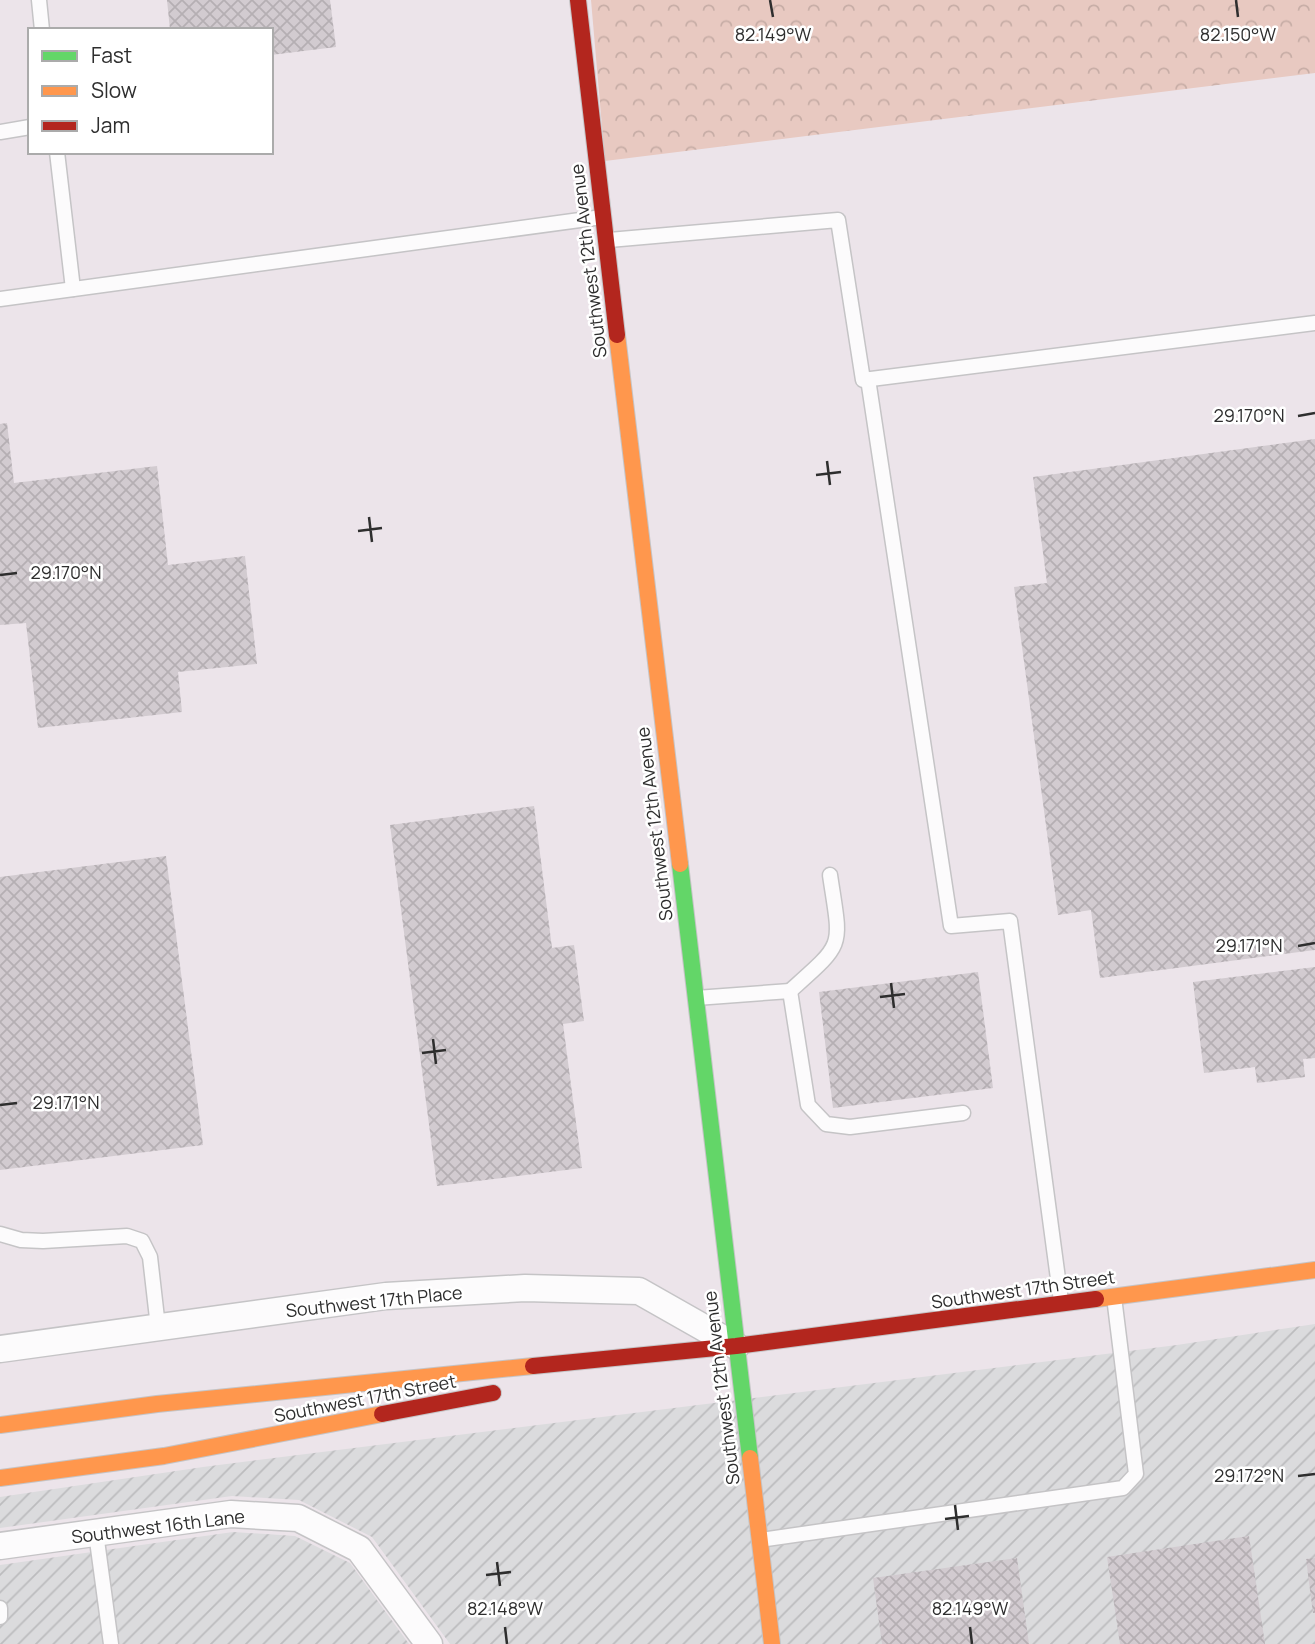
<svg xmlns="http://www.w3.org/2000/svg" width="1315" height="1644" font-family="Manrope,sans-serif">
	<style>
		.industrial { fill: url(#industrial-furrows) }
		.forest { fill: url(#forest-crowns) }
		.building { fill: url(#building-cross-hatch) }
		.lines { fill: none; stroke-linecap: round; stroke-linejoin: round }
		.lane-casing { stroke: #c5c4c6; stroke-width: 17 }
		.street-casing { stroke: #c5c4c6; stroke-width: 29 }
		.fast-casing { stroke: #c5c4c6; stroke-width: 18 }
		.slow-casing { stroke: #c5c4c6; stroke-width: 18 }
		.jam-casing { stroke: #c5c4c6; stroke-width: 18 }
		.lane { stroke: #fcfbfc; stroke-width: 14 }
		.street { stroke: #fcfbfc; stroke-width: 26 }
		.fast { stroke: #63d668; stroke-width: 16 }
		.slow { stroke: #ff974d; stroke-width: 16 }
		.jam { stroke: #b3261e; stroke-width: 16 }
		.ticks { fill: none; stroke: #2e2e2e; stroke-width: 2.5 }
		.labels { text-anchor: middle; dominant-baseline: central; stroke-width: 5; stroke-linejoin: round; paint-order: stroke }
		.street-label { font-size: 18px; fill: #2e2e2e; stroke: #fff }
		.ticks-label { font-size: 18px; text-anchor: middle; fill: #2e2e2e; stroke: #fff; stroke-width: 5; stroke-linejoin: round; paint-order: stroke }
	</style>
	<defs>
		<pattern id="industrial-furrows" width="10" height="10" patternUnits="userSpaceOnUse" patternTransform="scale(1.75)"><rect width="10" height="10" fill="#dbdbdd"/><path d="M-1 1l2-2M0 10L10 0M9 11l2-2" fill="none" stroke="#bcbcbe"/></pattern>
		<pattern id="forest-crowns" width="20" height="18" patternUnits="userSpaceOnUse" patternTransform="scale(1.75)"><rect width="20" height="18" fill="#e8c9c1"/><path d="M2 6a3 3 0 1 1 6 0M12 15a3 3 0 1 1 6 0" fill="none" stroke="#c7ada6"/></pattern>
		<pattern id="building-cross-hatch" width="8" height="8" patternUnits="userSpaceOnUse" patternTransform="scale(1.75)"><rect width="8" height="8" fill="#d2cbd0"/><path d="M0 0l8 8M0 8l8-8" fill="none" stroke="#b5afb3"/></pattern>
	</defs>
	<rect width="100%" height="100%" fill="#ece4ea"/>
	<g class="industrial">
		<path d="M 1315,1324 L 1315,1644 L 450,1644 L 372,1537 L 299,1500 L 232,1496 L 0,1528 L 0,1497 L 203,1467 L 1177,1345 Z"/>
		<path d="M 233,1532 L 295,1536 L 350,1563 L 409,1644 L 0,1644 L 0,1565 Z"/>
	</g>
	<path class="forest" d="M 591,0 L 1315,0 L 1315,73 L 605,161 Z"/>
	<g class="building">
		<path d="M 167,0 L 330,0 L 336,47 L 271,55 L 271,30 L 170,30 Z"/>
		<path d="M 7,423 L 14,483 L 157,466 L 168,565 L 245,556 L 257,664 L 178,672 L 182,712 L 38,728 L 26,623 L 0,625 L 0,424 Z"/>
		<path d="M 1315,439 L 1315,950 L 1100,978 L 1091,910 L 1058,915 L 1014,587 L 1047,583 L 1033,477 Z"/>
		<path d="M 534,806 L 552,948 L 574,945 L 584,1021 L 563,1024 L 582,1168 L 437,1186 L 390,825 Z"/>
		<path d="M 166,856 L 203,1145 L 0,1170 L 0,877 Z"/>
		<path d="M 1315,967 L 1315,1058 L 1303,1059 L 1305,1077 L 1257,1083 L 1255,1067 L 1204,1073 L 1193,982 Z"/>
		<path d="M 978,972 L 993,1088 L 833,1108 L 819,992 Z"/>
		<path d="M 1249,1536 L 1265,1644 L 1120,1644 L 1107,1557 Z"/>
		<path d="M 1017,1558 L 1029,1644 L 882,1644 L 873,1578 Z"/>
		<path d="M 1315,1558 L 1315,1613 L 1313,1613 L 1306,1559 Z"/>
	</g>
	<g class="lines">
		<defs>
			<g id="lane">
				<path d="M 39,0 L 42,30"/>
				<path d="M 0,132 L 30,127"/>
				<path d="M 57,152 L 73,289"/>
				<path d="M 609,240 L 838,220 L 863,380 L 1315,323"/>
				<path d="M 0,299 L 602,217"/>
				<path d="M 868,379 L 951,926 L 1010,921 L 1061,1301"/>
				<path d="M 790,991 C 846,941 841,949 830,875"/>
				<path d="M 696,998 L 790,991 L 808,1105 L 826,1124 L 850,1127 L 963,1113"/>
				<path d="M 0,1234 L 21,1240 L 43,1241 L 127,1236 L 142,1241 L 150,1257 L 158,1327"/>
				<path d="M 96,1533 L 111,1644"/>
				<path d="M 760,1540 L 1123,1488 L 1136,1474 L 1114,1297"/>
				<path d="M 0,1608 L 0,1617"/>
			</g>
			<g id="street">
				<path d="M 0,1349 L 386,1296 L 525,1288 L 639,1291 L 736,1346"/>
				<path d="M 0,1546 L 231,1514 L 298,1518 L 359,1549 L 429,1644"/>
			</g>
			<path id="fast" d="M 680,864 L 750,1458"/>
			<g id="slow">
				<path d="M 617,335 L 680,864"/>
				<path d="M 1096,1299 L 1315,1270"/>
				<path d="M 0,1425 L 157,1404 L 533,1366"/>
				<path d="M 750,1458 L 772,1644"/>
				<path d="M 0,1478 L 164,1456 L 382,1414"/>
			</g>
			<g id="jam">
				<path d="M 578,0 L 617,335"/>
				<path d="M 533,1366 L 736,1346 L 1096,1299"/>
				<path d="M 382,1414 L 493,1393"/>
			</g>
		</defs>
		<use href="#lane" class="lane-casing"/>
		<use href="#street" class="street-casing"/>
		<use href="#fast" class="fast-casing"/>
		<use href="#slow" class="slow-casing"/>
		<use href="#jam" class="jam-casing"/>
		<use href="#lane" class="lane"/>
		<use href="#street" class="street"/>
		<use href="#fast" class="fast"/>
		<use href="#slow" class="slow"/>
		<use href="#jam" class="jam"/>
	</g>
	<path class="ticks" d="M 770,0 L 773,17M 1236,0 L 1238,17M 1298,416 L 1315,413M 827,461 L 830,485M 816,475 L 841,472M 369,517 L 372,542M 358,531 L 382,528M 0,575 L 17,573M 1298,946 L 1315,943M 891,983 L 894,1008M 880,997 L 905,994M 433,1039 L 436,1064M 422,1053 L 446,1050M 0,1105 L 17,1103M 1298,1476 L 1315,1474M 955,1505 L 958,1530M 945,1519 L 969,1516M 497,1562 L 500,1586M 486,1575 L 511,1572M 505,1627 L 507,1644M 970,1627 L 972,1644"/>
	<g class="labels">
		<g class="street-label">
			<text transform="translate(588 261) rotate(-97)">Southwest 12th Avenue</text>
			<text transform="translate(654 824) rotate(-97)">Southwest 12th Avenue</text>
			<text transform="translate(1023 1289) rotate(-8)">Southwest 17th Street</text>
			<text transform="translate(374 1301) rotate(-6)">Southwest 17th Place</text>
			<text transform="translate(721 1388) rotate(-97)">Southwest 12th Avenue</text>
			<text transform="translate(365 1398) rotate(-11)">Southwest 17th Street</text>
			<text transform="translate(158 1526) rotate(-7)">Southwest 16th Lane</text>
		</g>
	</g>
	<g class="ticks-label">
		<text x="1238" y="41">82.150°W</text>
		<text x="773" y="41">82.149°W</text>
		<text x="1249" y="422">29.170°N</text>
		<text x="66" y="579">29.170°N</text>
		<text x="1249" y="952">29.171°N</text>
		<text x="66" y="1109">29.171°N</text>
		<text x="1249" y="1482">29.172°N</text>
		<text x="505" y="1615">82.148°W</text>
		<text x="970" y="1615">82.149°W</text>
	</g>
	<rect x="28" y="28" width="245" height="126" fill="#ffffff" stroke="#ababab" stroke-width="2"/>
	<rect x="42" y="51" width="35" height="10" fill="#63d668" stroke="#ababab" stroke-width="2"/>
	<text x="91" y="63" font-size="21" fill="#2e2e2e">Fast</text>
	<rect x="42" y="86" width="35" height="10" fill="#ff974d" stroke="#ababab" stroke-width="2"/>
	<text x="91" y="98" font-size="21" fill="#2e2e2e">Slow</text>
	<rect x="42" y="121" width="35" height="10" fill="#b3261e" stroke="#ababab" stroke-width="2"/>
	<text x="91" y="133" font-size="21" fill="#2e2e2e">Jam</text>
</svg>
